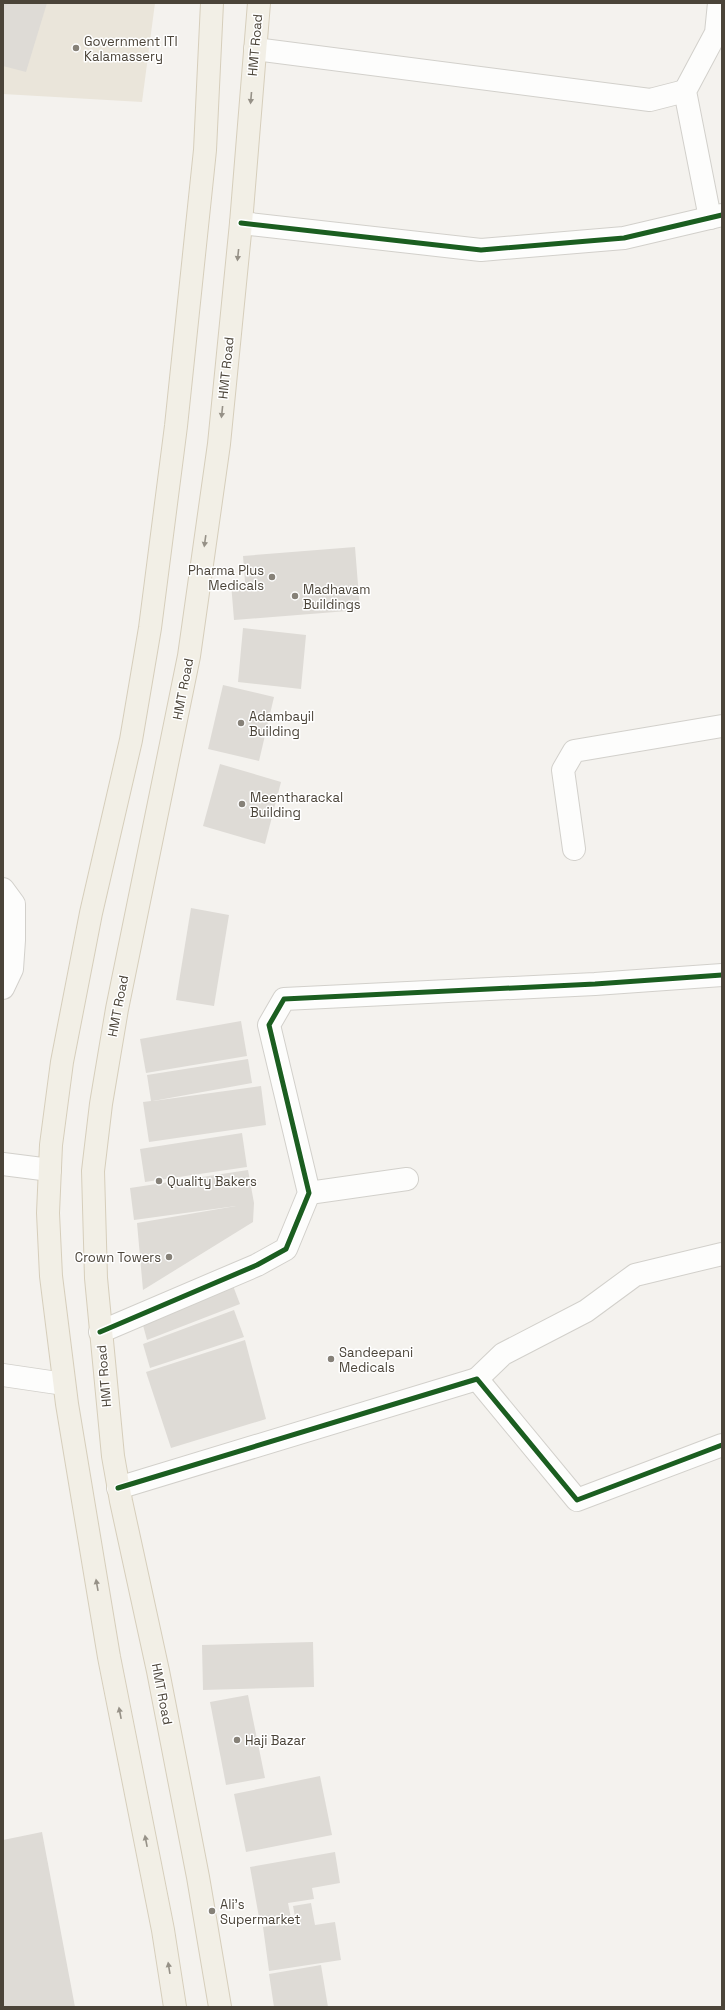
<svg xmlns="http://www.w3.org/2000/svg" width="725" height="2010" font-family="'Space Grotesk',sans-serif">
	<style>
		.education { fill: #eae5da }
		.building { fill: #dedbd6 }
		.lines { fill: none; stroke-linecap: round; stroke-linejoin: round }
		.minor-casing { stroke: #d2d0cb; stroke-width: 24 }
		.major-casing { stroke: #d6cebb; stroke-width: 24 }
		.minor { stroke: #fdfdfc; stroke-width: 22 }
		.major { stroke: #f2efe6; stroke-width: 22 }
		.cycleway-casing { stroke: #fff; stroke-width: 8 }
		.cycleway { stroke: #1b5e20; stroke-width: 5 }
		.oneway { fill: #969187 }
		.poi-dot { fill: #868178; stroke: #fff; stroke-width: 1.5 }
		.labels { text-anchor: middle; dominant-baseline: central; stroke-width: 3; stroke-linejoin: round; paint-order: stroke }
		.poi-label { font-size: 13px; fill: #4b4439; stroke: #fff; text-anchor: start }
		.street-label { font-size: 13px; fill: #4b4439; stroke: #fff }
	</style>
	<rect width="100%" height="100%" fill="#f4f2ee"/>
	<path class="education" d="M 3,3 L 155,3 L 142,102 L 3,94 Z"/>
	<g class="building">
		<path d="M 3,3 L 47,3 L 26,72 L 3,66 Z"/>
		<path d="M 355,547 L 360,610 L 234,620 L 231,583 L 245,582 L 243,556 Z"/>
		<path d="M 243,628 L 306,635 L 301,689 L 238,682 Z"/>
		<path d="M 223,685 L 274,697 L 259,761 L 208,749 Z"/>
		<path d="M 220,764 L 281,782 L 265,844 L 203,826 Z"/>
		<path d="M 191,908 L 229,915 L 214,1006 L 176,1000 Z"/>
		<path d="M 241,1021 L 247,1056 L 146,1073 L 140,1039 Z"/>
		<path d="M 248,1059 L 252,1083 L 153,1101 L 261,1086 L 266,1125 L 149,1142 L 143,1102 L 151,1101 L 147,1075 Z"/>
		<path d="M 242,1133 L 247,1167 L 145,1182 L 140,1149 Z"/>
		<path d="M 248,1170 L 254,1203 L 253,1222 L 143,1290 L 137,1223 L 236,1206 L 134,1220 L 130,1188 Z"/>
		<path d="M 230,1278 L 240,1304 L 147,1340 L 141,1318 Z"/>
		<path d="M 234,1310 L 244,1337 L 150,1368 L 143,1344 Z"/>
		<path d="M 245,1340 L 266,1419 L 171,1448 L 146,1372 Z"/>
		<path d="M 313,1642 L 314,1687 L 203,1690 L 202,1645 Z"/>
		<path d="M 248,1695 L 265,1778 L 226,1785 L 210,1702 Z"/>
		<path d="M 320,1776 L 332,1835 L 246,1852 L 234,1794 Z"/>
		<path d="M 42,1832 L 75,2007 L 3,2007 L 3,1840 Z"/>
		<path d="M 335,1852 L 340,1883 L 312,1888 L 314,1899 L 288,1903 L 291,1918 L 260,1923 L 250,1867 Z"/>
		<path d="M 311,1903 L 315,1925 L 335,1922 L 341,1960 L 269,1971 L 263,1927 L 296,1922 L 293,1906 Z"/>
		<path d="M 321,1965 L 328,2007 L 274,2007 L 269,1974 Z"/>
	</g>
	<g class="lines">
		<defs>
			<g id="minor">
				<path d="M 255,49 L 650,100 L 685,91"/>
				<path d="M 710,218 L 685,91 L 716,33 L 719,3"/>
				<path d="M 241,223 L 481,250 L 624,238 L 722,215"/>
				<path d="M 574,849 L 563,770 L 574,751 L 722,726"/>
				<path d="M 3,889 L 14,904 L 14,940 L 12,969 L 3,988"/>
				<path d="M 3,1164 L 50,1170"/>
				<path d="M 309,1193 L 407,1179"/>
				<path d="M 100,1332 L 257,1265 L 286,1249 L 309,1193 L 269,1025 L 284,999 L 595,984 L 722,975"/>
				<path d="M 3,1375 L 64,1384"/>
				<path d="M 477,1379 L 503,1354 L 586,1311 L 635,1275 L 722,1254"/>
				<path d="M 118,1488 L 477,1379 L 577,1500 L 722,1445"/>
			</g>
			<g id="major">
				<path d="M 175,2007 L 163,1930 L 109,1657 L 67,1404 L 51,1276 L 48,1213 L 51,1145 L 62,1062 L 91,913 L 131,740 L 150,628 L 176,426 L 205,150 L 212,3"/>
				<path d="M 220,2007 L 198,1877 L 158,1671 L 121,1501 L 113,1456 L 96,1278 L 93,1171 L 101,1104 L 117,1009 L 189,656 L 219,444 L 241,223 L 259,3"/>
			</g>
		</defs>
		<use href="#minor" class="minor-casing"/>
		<use href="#major" class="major-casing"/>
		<use href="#minor" class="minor"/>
		<use href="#major" class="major"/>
		<defs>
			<g id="cycleway">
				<path d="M 241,223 L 481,250 L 624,238 L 722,215"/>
				<path d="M 100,1332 L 257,1265 L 286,1249 L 309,1193 L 269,1025 L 284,999 L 595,984 L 722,975"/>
				<path d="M 118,1488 L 477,1379 L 577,1500 L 722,1445"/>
			</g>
		</defs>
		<use href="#cycleway" class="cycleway-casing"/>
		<use href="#cycleway" class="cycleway"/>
	</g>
	<defs><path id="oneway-solid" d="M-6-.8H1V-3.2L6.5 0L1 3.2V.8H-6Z"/></defs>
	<g class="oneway">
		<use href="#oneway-solid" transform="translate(251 98) rotate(95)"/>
		<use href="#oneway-solid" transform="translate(238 255) rotate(96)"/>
		<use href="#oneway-solid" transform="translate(222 412) rotate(96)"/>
		<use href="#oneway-solid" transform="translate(205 541) rotate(98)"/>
		<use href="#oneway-solid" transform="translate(97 1585) rotate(-100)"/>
		<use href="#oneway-solid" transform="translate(120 1713) rotate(-101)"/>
		<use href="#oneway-solid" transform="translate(146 1841) rotate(-101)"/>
		<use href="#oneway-solid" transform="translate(169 1968) rotate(-99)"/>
	</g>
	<g class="poi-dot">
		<circle cx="76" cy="48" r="4"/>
		<circle cx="272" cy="577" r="4"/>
		<circle cx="295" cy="596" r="4"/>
		<circle cx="241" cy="723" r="4"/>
		<circle cx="242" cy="804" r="4"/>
		<circle cx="159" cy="1181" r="4"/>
		<circle cx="169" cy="1257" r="4"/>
		<circle cx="331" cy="1359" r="4"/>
		<circle cx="237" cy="1740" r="4"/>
		<circle cx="212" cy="1911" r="4"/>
	</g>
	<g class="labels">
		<g class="poi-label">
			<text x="84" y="41">Government ITI<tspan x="84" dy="15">Kalamassery</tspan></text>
			<text x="264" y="570" text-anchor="end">Pharma Plus<tspan x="264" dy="15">Medicals</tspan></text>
			<text x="303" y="589">Madhavam<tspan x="303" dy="15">Buildings</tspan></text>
			<text x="249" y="716">Adambayil<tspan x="249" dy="15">Building</tspan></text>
			<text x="250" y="797">Meentharackal<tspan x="250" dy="15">Building</tspan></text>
			<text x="167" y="1181">Quality Bakers</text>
			<text x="161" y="1257" text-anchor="end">Crown Towers</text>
			<text x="339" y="1352">Sandeepani<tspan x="339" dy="15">Medicals</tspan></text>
			<text x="245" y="1740">Haji Bazar</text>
			<text x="220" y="1904">Ali's<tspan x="220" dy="15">Supermarket</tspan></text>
		</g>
		<g class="street-label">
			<text transform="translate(255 45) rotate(-85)">HMT Road</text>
			<text transform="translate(226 368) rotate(-84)">HMT Road</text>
			<text transform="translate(183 689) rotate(-79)">HMT Road</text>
			<text transform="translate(118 1006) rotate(-79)">HMT Road</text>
			<text transform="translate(104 1376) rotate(-95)">HMT Road</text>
			<text transform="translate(162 1694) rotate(79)">HMT Road</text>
		</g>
	</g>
	<rect width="725" height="2010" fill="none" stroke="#4b4439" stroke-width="8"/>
</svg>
